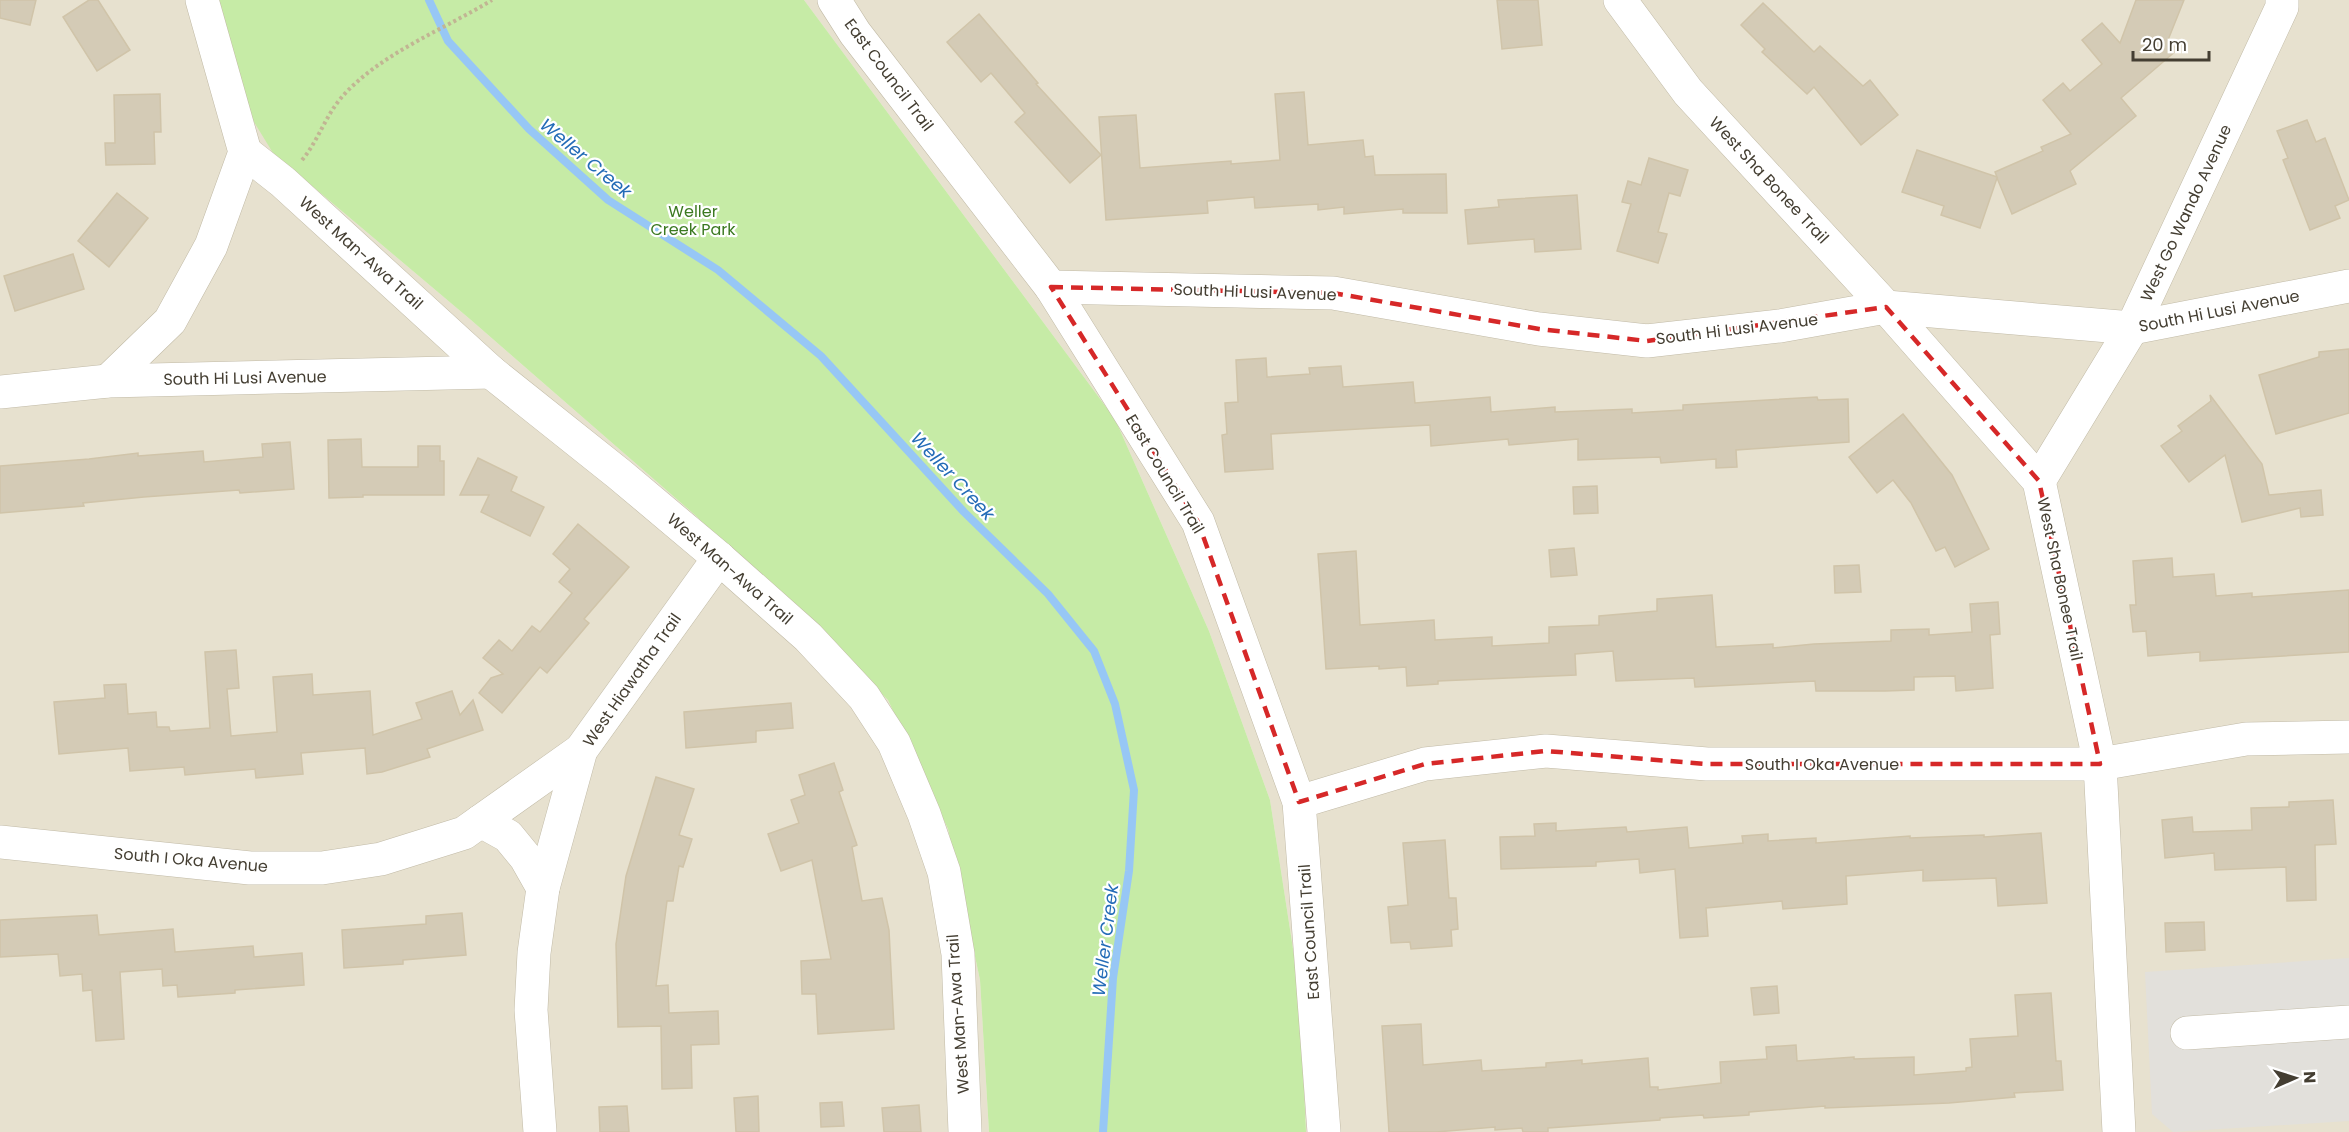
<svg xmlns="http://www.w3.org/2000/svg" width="2349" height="1132" font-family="Poppins,sans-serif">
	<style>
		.residential { fill: #e7e1cf }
		.green { fill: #c6eba6 }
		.parking { fill: #e2e0db }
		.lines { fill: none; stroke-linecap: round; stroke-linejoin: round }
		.stream { stroke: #97c7f5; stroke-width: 8 }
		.building { fill: #d4cbb6; stroke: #d0c4a9; stroke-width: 1.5 }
		.minor-casing { stroke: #c1baa6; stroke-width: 34 }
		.path { stroke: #c1b593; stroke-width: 4; stroke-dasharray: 3 3; stroke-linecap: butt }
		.minor { stroke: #fff; stroke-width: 33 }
		.marked { fill: none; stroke: #d62828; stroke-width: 4.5; stroke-dasharray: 12 8; stroke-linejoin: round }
		.labels { text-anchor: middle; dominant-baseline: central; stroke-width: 4.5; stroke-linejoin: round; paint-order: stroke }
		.street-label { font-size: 16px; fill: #443e32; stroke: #fff }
		.park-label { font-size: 16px; fill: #3b7921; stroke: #fff }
		.water-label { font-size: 18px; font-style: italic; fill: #246cb7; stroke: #fff }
	</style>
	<rect width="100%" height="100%" fill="#f2efe1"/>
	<g class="residential">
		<path d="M 0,0 L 219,0 L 273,153 L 471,320 L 695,515 L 888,700 L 948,829 L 980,980 L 989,1132 L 0,1132 Z"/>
		<path d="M 804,0 L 2349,0 L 2349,1132 L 1306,1132 L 1300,994 L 1270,800 L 1209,631 L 1115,419 Z"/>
	</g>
	<path class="green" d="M 219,0 L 804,0 L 1115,419 L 1209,631 L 1270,800 L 1300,994 L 1306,1132 L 989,1132 L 980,980 L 948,829 L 888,700 L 695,515 L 471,320 L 273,153 L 246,109 Z"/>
	<path class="parking" d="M 2349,958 L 2349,1121 L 2173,1132 L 2152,1114 L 2145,972 Z"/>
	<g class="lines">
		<path class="stream" d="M 429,0 L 448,41 L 529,129 L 608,200 L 718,270 L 821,356 L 964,512 L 1048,594 L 1094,651 L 1115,704 L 1134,790 L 1129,871 L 1113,978 L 1103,1132"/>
	</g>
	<g class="building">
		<path d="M 0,0 L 36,0 L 30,25 L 0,18 Z"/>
		<path d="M 89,0 L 98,0 L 130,50 L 97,71 L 63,17 Z"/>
		<path d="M 1497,0 L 1538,0 L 1542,45 L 1502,49 Z"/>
		<path d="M 2136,0 L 2184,0 L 2168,40 L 2177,50 L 2121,98 L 2136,116 L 2070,171 L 2076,184 L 2012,214 L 1997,178 L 1980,228 L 1941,215 L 1944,206 L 1902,192 L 1917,150 L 1997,177 L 1995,172 L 2043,151 L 2041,147 L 2071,134 L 2043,100 L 2063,83 L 2070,91 L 2102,64 L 2082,40 L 2102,23 L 2120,43 Z"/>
		<path d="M 1763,3 L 1814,52 L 1820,46 L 1863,86 L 1870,80 L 1898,115 L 1861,145 L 1814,87 L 1807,94 L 1762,52 L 1765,49 L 1741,25 Z"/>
		<path d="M 979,14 L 1038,83 L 1036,84 L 1101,155 L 1070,183 L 1015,122 L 1025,113 L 991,73 L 981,82 L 947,42 Z"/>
		<path d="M 1304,92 L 1308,145 L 1363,140 L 1365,157 L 1373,156 L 1375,175 L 1446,174 L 1447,213 L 1403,213 L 1403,209 L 1344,214 L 1344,207 L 1318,210 L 1318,204 L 1255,208 L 1254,197 L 1207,201 L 1208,213 L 1106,220 L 1099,117 L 1136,115 L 1140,168 L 1231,161 L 1231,164 L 1280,160 L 1275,94 Z"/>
		<path d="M 160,94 L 161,132 L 154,132 L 155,164 L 106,165 L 105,143 L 115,143 L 114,95 Z"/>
		<path d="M 2307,120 L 2316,142 L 2325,138 L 2349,200 L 2335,206 L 2340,218 L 2310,230 L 2283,160 L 2288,158 L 2277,131 Z"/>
		<path d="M 1649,158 L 1688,170 L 1680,196 L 1669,193 L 1658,232 L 1667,234 L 1658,263 L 1617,251 L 1631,204 L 1622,202 L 1628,181 L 1641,185 Z"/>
		<path d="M 117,193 L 148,218 L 109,267 L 78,241 Z"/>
		<path d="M 1577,195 L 1581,249 L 1535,252 L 1534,239 L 1468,244 L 1465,210 L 1499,207 L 1498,200 Z"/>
		<path d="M 73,254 L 84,289 L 15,311 L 4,276 Z"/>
		<path d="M 2349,349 L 2349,413 L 2276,434 L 2259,375 L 2319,357 L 2319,352 Z"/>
		<path d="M 1266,358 L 1267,377 L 1310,374 L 1309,368 L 1341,366 L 1343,387 L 1413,382 L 1415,403 L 1490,397 L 1491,412 L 1555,407 L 1555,412 L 1632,409 L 1632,413 L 1683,410 L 1683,405 L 1817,397 L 1818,400 L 1848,399 L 1849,442 L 1736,450 L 1737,467 L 1716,468 L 1716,459 L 1661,463 L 1660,457 L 1578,460 L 1578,439 L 1509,445 L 1508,439 L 1431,446 L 1430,425 L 1271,434 L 1273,469 L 1225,472 L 1222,435 L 1227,434 L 1225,403 L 1238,402 L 1236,360 Z"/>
		<path d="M 2210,395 L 2262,464 L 2269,495 L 2321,490 L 2323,515 L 2301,517 L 2300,508 L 2242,522 L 2225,455 L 2189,482 L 2161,446 L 2182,431 L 2178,426 L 2211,401 Z"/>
		<path d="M 1903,414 L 1952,475 L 1989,549 L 1955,567 L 1945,547 L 1936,551 L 1911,503 L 1893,480 L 1877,493 L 1849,457 Z"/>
		<path d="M 361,439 L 362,467 L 418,467 L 418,446 L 440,446 L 440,461 L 444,461 L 444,495 L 363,495 L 363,497 L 329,498 L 328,440 Z"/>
		<path d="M 290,442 L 294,489 L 240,493 L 239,490 L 144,497 L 83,503 L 84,506 L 0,513 L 0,466 L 89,459 L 138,453 L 138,456 L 203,451 L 204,462 L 263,457 L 262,444 Z"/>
		<path d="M 478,458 L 517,477 L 511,491 L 544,507 L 530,536 L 481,512 L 489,495 L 460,495 Z"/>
		<path d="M 1597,486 L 1598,513 L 1574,514 L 1573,487 Z"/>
		<path d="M 578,524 L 629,567 L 584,619 L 589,623 L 547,673 L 540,667 L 502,713 L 479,693 L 491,678 L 503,674 L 483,658 L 499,640 L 512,651 L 532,626 L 540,632 L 572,593 L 559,582 L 570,569 L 553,554 Z"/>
		<path d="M 1574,548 L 1577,575 L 1551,577 L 1549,550 Z"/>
		<path d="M 1356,551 L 1360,625 L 1434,620 L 1435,640 L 1492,637 L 1492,646 L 1549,643 L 1549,627 L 1599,625 L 1599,616 L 1657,611 L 1657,599 L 1712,595 L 1716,647 L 1773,644 L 1773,648 L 1814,644 L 1891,641 L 1891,630 L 1929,629 L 1929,635 L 1972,632 L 1970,604 L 1998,602 L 2000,634 L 1990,635 L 1993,688 L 1956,691 L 1955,676 L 1914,677 L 1914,690 L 1885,691 L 1816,691 L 1815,681 L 1695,687 L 1694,678 L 1616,681 L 1613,651 L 1575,654 L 1576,675 L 1438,681 L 1438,684 L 1407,686 L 1406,667 L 1379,669 L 1379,666 L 1326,669 L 1318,554 Z"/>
		<path d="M 2172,558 L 2173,577 L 2214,574 L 2216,596 L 2252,593 L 2252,597 L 2349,590 L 2349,652 L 2200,661 L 2200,652 L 2148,656 L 2146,631 L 2133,632 L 2130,605 L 2136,605 L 2133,561 Z"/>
		<path d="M 1859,565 L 1861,592 L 1835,593 L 1834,566 Z"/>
		<path d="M 236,650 L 239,688 L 227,689 L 231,736 L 277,732 L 273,677 L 312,674 L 313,695 L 370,691 L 373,735 L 422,719 L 416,703 L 452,691 L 460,715 L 473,700 L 483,730 L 427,749 L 430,757 L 382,772 L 367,774 L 365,748 L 301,753 L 303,774 L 256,778 L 255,769 L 185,775 L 184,767 L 130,771 L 128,748 L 59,754 L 54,702 L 105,698 L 104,685 L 126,684 L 128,714 L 156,712 L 157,727 L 169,727 L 170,731 L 210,728 L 205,652 Z"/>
		<path d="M 791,703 L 793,728 L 756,731 L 756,742 L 686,748 L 684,712 Z"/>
		<path d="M 834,763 L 843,790 L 839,792 L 857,845 L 852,847 L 862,901 L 882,898 L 889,930 L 894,1029 L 818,1034 L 816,994 L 802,994 L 801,961 L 831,959 L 812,860 L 781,871 L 768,834 L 799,823 L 791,800 L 805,795 L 799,775 Z"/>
		<path d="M 656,777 L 694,789 L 679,835 L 692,839 L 683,867 L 679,866 L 673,901 L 667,901 L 656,986 L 668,985 L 669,1013 L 718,1011 L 719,1044 L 691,1045 L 692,1088 L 662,1089 L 661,1026 L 618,1027 L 616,944 L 626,876 Z"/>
		<path d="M 2333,800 L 2336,844 L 2315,845 L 2316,900 L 2287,901 L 2286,867 L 2215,870 L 2214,853 L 2165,858 L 2162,820 L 2192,817 L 2193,832 L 2252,830 L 2251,808 L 2289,807 L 2289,802 Z"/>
		<path d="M 1556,823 L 1556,831 L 1626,827 L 1627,832 L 1687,827 L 1689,848 L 1743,843 L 1742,836 L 1768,834 L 1768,841 L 1816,838 L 1816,843 L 1910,836 L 1910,838 L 1984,835 L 1984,837 L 2041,833 L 2047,903 L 1998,906 L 1996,878 L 1923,881 L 1923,870 L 1846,876 L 1847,904 L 1783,909 L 1782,901 L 1706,908 L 1708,936 L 1680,938 L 1675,869 L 1640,873 L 1639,859 L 1596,862 L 1596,866 L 1501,869 L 1500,837 L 1535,836 L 1534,824 Z"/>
		<path d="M 1445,840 L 1449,898 L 1456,898 L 1458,929 L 1451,930 L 1452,946 L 1411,949 L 1410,942 L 1391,943 L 1388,907 L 1408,905 L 1403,843 Z"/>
		<path d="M 462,913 L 466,955 L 403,960 L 403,964 L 344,968 L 342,930 L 426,924 L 426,916 Z"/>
		<path d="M 97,915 L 99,935 L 173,929 L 175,952 L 253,946 L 254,957 L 302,953 L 304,985 L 235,990 L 235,993 L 178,997 L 177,985 L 163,986 L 162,969 L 120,972 L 124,1039 L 96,1041 L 92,990 L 83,991 L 82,974 L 60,976 L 58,954 L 0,957 L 0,920 Z"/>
		<path d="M 2204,922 L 2205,950 L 2166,952 L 2165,923 Z"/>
		<path d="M 1777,986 L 1779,1013 L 1754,1015 L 1751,988 Z"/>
		<path d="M 2051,993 L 2056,1061 L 2061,1061 L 2063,1090 L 2014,1093 L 2015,1097 L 1949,1103 L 1825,1108 L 1825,1106 L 1749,1112 L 1749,1115 L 1704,1118 L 1703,1115 L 1660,1118 L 1660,1120 L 1548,1128 L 1548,1132 L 1523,1132 L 1522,1128 L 1495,1130 L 1495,1127 L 1436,1132 L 1389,1132 L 1382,1026 L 1421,1024 L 1423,1065 L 1481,1060 L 1482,1071 L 1546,1067 L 1546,1063 L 1582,1060 L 1582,1064 L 1648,1058 L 1650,1087 L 1658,1087 L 1658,1090 L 1721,1083 L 1720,1062 L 1767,1059 L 1766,1047 L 1796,1045 L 1797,1061 L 1854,1057 L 1854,1059 L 1914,1057 L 1914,1075 L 1966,1071 L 1966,1068 L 1972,1067 L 1970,1039 L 2018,1036 L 2015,995 Z"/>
		<path d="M 758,1096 L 759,1132 L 736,1132 L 734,1098 Z"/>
		<path d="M 842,1102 L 844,1126 L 821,1127 L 820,1103 Z"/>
		<path d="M 919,1105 L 921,1132 L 884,1132 L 882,1108 Z"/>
		<path d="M 627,1106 L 629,1132 L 600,1132 L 599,1107 Z"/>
	</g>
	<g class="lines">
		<defs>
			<g id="minor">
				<path d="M 834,0 L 855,33 L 1051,287 L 1198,522 L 1299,802 L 1324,1132"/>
				<path d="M 1620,0 L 1688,92 L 1886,307 L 2039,481 L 2100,764 L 2119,1132"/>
				<path d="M 245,152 L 283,182 L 491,372 L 619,474 L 719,558 L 808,637 L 864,697 L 894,743 L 924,814 L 944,872 L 958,954 L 965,1132"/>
				<path d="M 1051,287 L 1333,293 L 1539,329 L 1647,341 L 1780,326 L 1886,307 L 2132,328 L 2349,286"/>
				<path d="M 108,381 L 170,321 L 211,246 L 245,152 L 202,0"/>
				<path d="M 0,392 L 108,381 L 491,372"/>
				<path d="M 2039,481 L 2132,328 L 2282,7 L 2282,0"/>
				<path d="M 1299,802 L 1425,764 L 1546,751 L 1707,764 L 2100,764 L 2246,739 L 2349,737"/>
				<path d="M 481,821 L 508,836 L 526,858 L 543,888"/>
				<path d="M 0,842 L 250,868 L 322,868 L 381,859 L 464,833 L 581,750"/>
				<path d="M 2187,1033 L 2349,1022"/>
				<path d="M 540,1132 L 531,1010 L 534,953 L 543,888 L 581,750 L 719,558"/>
			</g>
		</defs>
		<use href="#minor" class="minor-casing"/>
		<path class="path" d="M 302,160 C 318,141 325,117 341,98 C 379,54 443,30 492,0"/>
		<use href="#minor" class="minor"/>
	</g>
	<path class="marked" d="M 1051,287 L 1333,293 L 1539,329 L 1647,341 L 1886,307 L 2039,481 L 2100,764 L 1707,764 L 1546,751 L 1425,764 L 1299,802 L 1198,522 Z"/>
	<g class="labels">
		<g class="street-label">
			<text transform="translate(889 75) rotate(53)">East Council Trail</text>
			<text transform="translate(1769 180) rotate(47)">West Sha Bonee Trail</text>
			<text transform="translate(2186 213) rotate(-65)">West Go Wando Avenue</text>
			<text transform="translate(361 253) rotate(42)">West Man-Awa Trail</text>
			<text transform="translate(1255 292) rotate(2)">South Hi Lusi Avenue</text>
			<text transform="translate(2219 311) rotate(-11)">South Hi Lusi Avenue</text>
			<text transform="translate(1737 329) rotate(-7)">South Hi Lusi Avenue</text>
			<text transform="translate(245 378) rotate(-1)">South Hi Lusi Avenue</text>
			<text transform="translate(1165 474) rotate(59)">East Council Trail</text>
			<text transform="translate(730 569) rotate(41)">West Man-Awa Trail</text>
			<text transform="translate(2060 579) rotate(78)">West Sha Bonee Trail</text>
			<text transform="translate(632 680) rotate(-55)">West Hiawatha Trail</text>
			<text x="1822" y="764">South I Oka Avenue</text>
			<text transform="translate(191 860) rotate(5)">South I Oka Avenue</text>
			<text transform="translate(1309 932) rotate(-94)">East Council Trail</text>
			<text transform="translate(958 1014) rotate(-94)">West Man-Awa Trail</text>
		</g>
		<g class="park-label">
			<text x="693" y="211">Weller<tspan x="693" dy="18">Creek Park</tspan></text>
		</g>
		<g class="water-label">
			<text transform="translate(586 158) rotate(40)">Weller Creek</text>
			<text transform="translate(953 476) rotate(47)">Weller Creek</text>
			<text transform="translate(1105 940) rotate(-83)">Weller Creek</text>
		</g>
	</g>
	<g transform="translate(2295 1078) rotate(87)" stroke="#ffffff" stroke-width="4.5" paint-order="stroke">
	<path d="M0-4.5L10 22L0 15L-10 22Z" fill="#443e32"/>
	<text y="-9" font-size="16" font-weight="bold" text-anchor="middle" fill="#443e32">N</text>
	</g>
	<path d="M2133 51v9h76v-9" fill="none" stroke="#443e32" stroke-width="3"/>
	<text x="2142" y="51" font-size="18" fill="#443e32" stroke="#ffffff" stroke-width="4.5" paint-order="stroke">20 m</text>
</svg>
